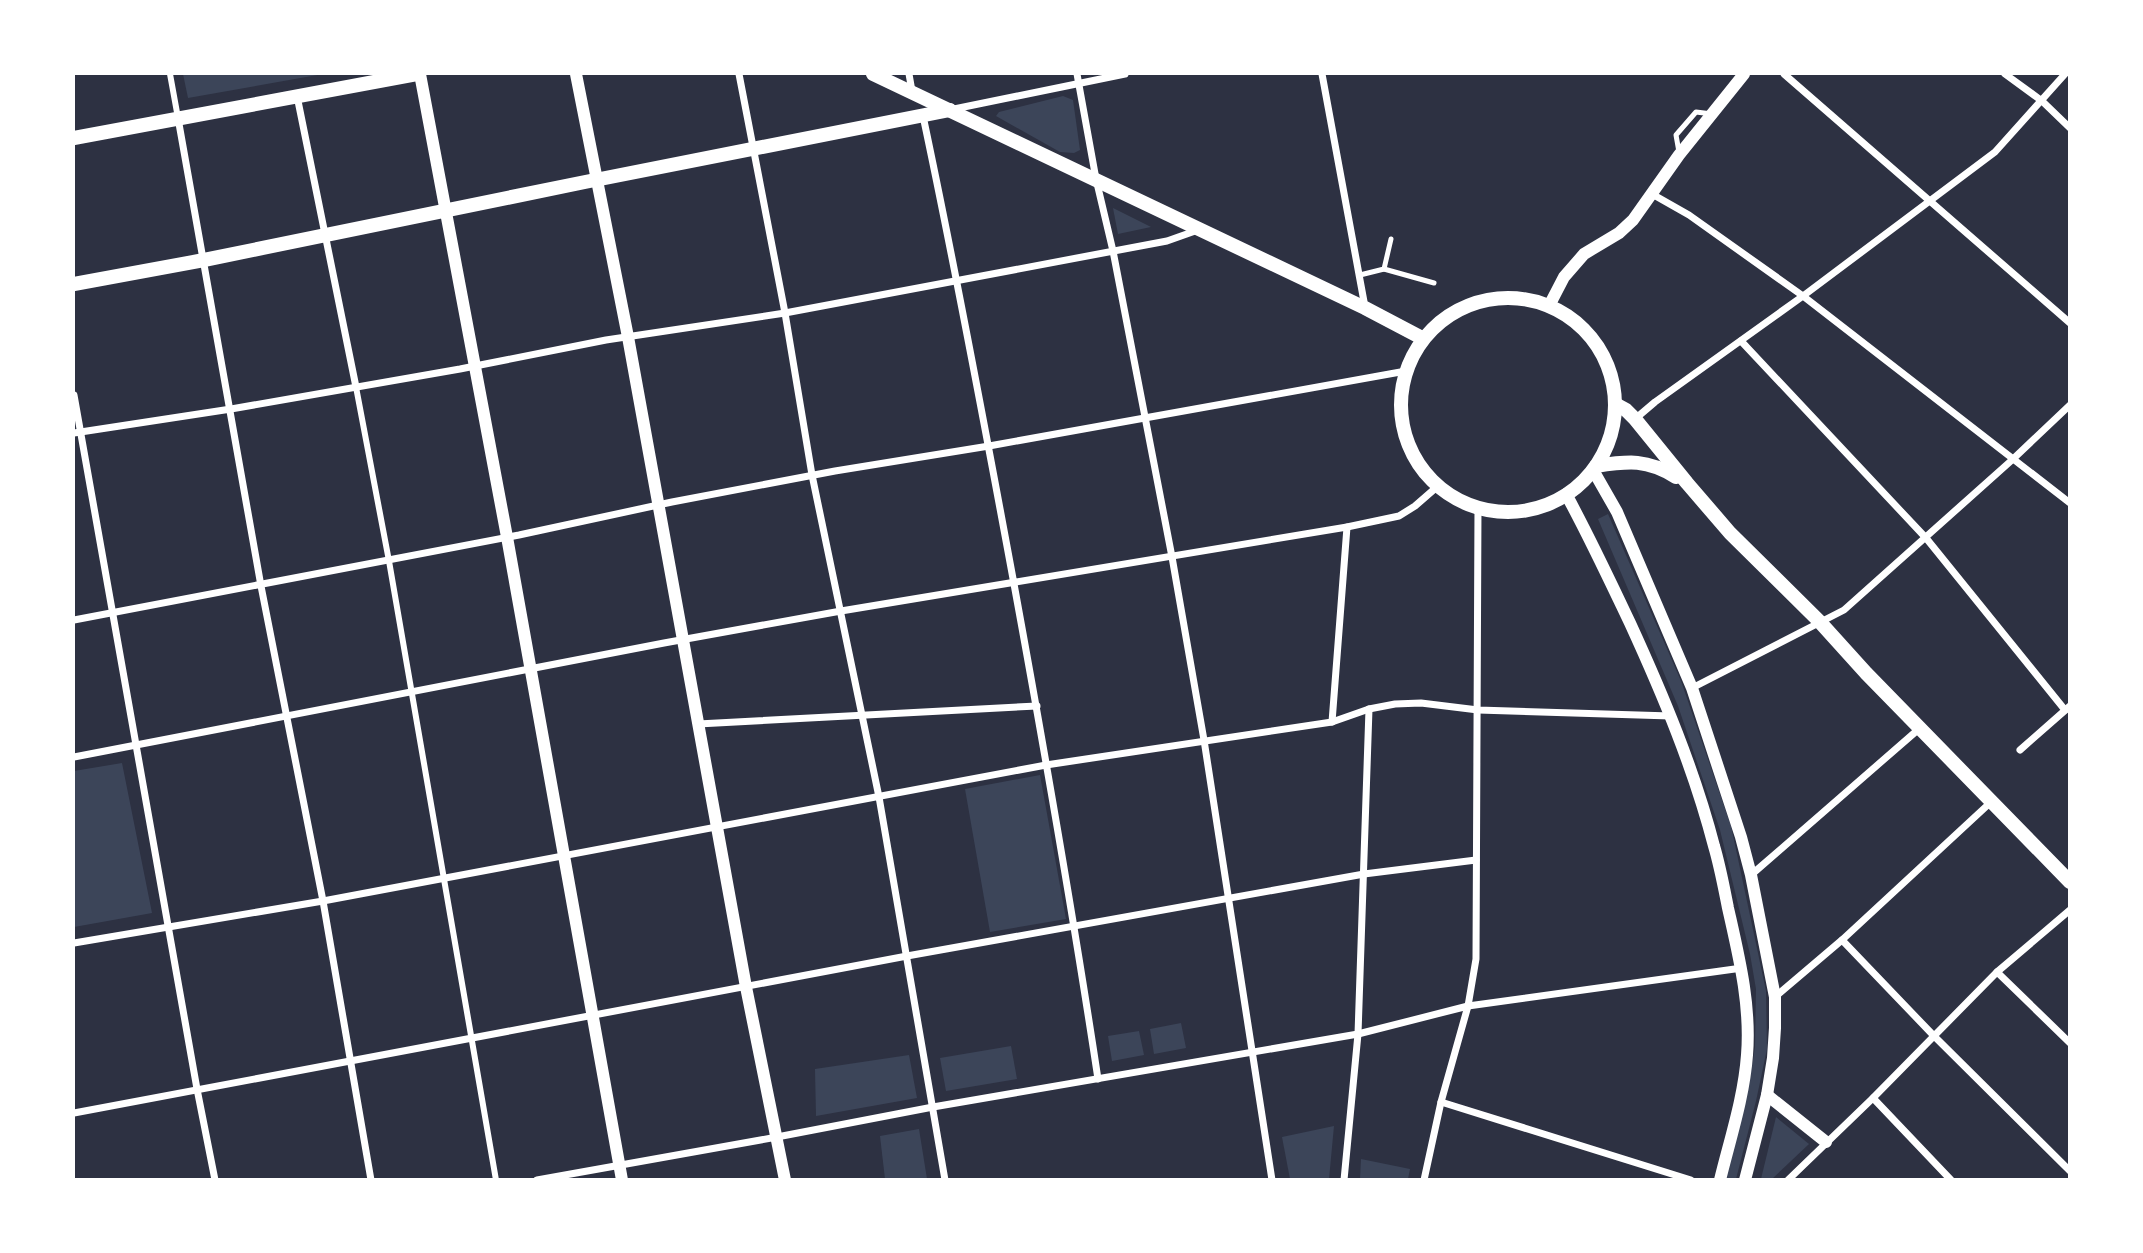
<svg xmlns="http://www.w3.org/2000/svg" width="2143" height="1253" font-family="Manrope,sans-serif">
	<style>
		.green { fill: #3c4559 }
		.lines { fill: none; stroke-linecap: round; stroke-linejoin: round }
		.service { stroke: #fff; stroke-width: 5 }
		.pedestrian { stroke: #fff; stroke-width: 6 }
		.minor { stroke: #fff; stroke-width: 7 }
		.tertiary { stroke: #fff; stroke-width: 12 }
		.secondary { stroke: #fff; stroke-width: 14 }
	</style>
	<rect width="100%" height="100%" fill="#2d3142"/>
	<g class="green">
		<path d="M 183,74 L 323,74 L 188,98 Z"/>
		<path d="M 1063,96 L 1073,100 L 1080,150 L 1074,153 L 1060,152 L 996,116 L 999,112 Z"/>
		<path d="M 1113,208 L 1151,227 L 1118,234 Z"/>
		<path d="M 1608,514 L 1681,681 L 1731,826 L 1766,991 L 1767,1049 L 1756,1101 L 1736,1179 L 1724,1179 L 1750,1079 L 1755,1047 L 1756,989 L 1750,954 L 1720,830 L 1678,706 L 1598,519 Z"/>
		<path d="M 122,763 L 152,913 L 74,927 L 74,771 Z"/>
		<path d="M 1040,775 L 1066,919 L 990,932 L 965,789 Z"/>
		<path d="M 1181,1023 L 1186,1048 L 1154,1054 L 1150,1029 Z"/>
		<path d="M 1139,1031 L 1144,1055 L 1112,1061 L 1108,1036 Z"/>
		<path d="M 1011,1046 L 1017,1079 L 946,1091 L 940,1058 Z"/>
		<path d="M 909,1055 L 917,1098 L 816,1116 L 815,1069 Z"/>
		<path d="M 1776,1117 L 1809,1144 L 1772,1179 L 1761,1179 Z"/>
		<path d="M 1334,1126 L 1329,1179 L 1290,1179 L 1282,1137 Z"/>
		<path d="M 919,1129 L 927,1179 L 885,1179 L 880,1136 Z"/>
		<path d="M 1361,1159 L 1410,1169 L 1408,1179 L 1360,1179 Z"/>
	</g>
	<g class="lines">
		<g class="service">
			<path d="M 1679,152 L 1676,135 L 1696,112 L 1712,114"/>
			<path d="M 1384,269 L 1434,283"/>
			<path d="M 1360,275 L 1384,269 L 1391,239"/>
		</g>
		<g class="pedestrian">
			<path d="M 170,74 L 178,118"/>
			<path d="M 356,387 L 389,561 L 496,1180"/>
		</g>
		<g class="minor">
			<path d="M 739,74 L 785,313 L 812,475 L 879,797 L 945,1180"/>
			<path d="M 909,74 L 912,91"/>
			<path d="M 1077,74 L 1096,179 L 1113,251 L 1172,557 L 1204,740 L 1272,1180"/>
			<path d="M 1322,74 L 1365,307"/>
			<path d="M 1784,74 L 2070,323"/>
			<path d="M 2005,74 L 2042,101 L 2070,128"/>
			<path d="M 297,96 L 356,387"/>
			<path d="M 954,109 L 1125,74"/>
			<path d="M 923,116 C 956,271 985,427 1014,584 C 1044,748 1073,914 1098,1079"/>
			<path d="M 178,118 L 261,586 L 323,901 L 371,1180"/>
			<path d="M 1652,194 L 1689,215 L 1803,296 L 2070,503"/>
			<path d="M 1741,341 L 1926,538 L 2065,710"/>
			<path d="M 74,395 L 197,1089 L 215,1180"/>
			<path d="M 1635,419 L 1655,402 L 1803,296 L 1995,152 L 2065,74"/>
			<path d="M 74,433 L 231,409 L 460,369 L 606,340 L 785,313 L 1167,241 L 1198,230"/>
			<path d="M 74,620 L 519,535 L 672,502 L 835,471 L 989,446 L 1406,371"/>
			<path d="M 1692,688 L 1844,610 L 2012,460 L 2070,405"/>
			<path d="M 1332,722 L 1347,527"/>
			<path d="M 698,724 L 1037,706"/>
			<path d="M 2020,750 L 2070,706"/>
			<path d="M 74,757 L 664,643 L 841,611 L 1347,527 L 1399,516 L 1415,506 L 1438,486"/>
			<path d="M 1751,875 L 1920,728"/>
			<path d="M 1842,940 L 1934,1036 L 2070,1171"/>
			<path d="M 74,943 L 323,901 L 1046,765 L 1332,722 L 1369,709 L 1395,704 L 1421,703 L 1478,710 L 1671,716"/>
			<path d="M 1997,972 L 2070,1043"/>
			<path d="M 1775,997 L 1842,940 L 1991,802"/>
			<path d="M 1873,1098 L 1951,1180"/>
			<path d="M 1441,1102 L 1691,1180"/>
			<path d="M 74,1113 L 907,956 L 1364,874 L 1476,860"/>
			<path d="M 537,1180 L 777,1137 L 933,1107 L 1358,1034 L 1468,1006 L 1742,968"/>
			<path d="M 1344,1180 L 1358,1034 L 1369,709"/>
			<path d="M 1424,1180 L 1441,1102 L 1468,1006 L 1476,959 L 1478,507"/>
			<path d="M 1788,1180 L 1873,1098 L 1997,972 L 2070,910"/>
		</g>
		<g class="tertiary">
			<path d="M 420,74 L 507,537 L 622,1180"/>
			<path d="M 576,74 L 628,337 L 746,987 L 785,1180"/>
			<path d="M 1550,304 L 1564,277 L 1584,254 L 1619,233 L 1633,220 L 1679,155 L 1744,74"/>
			<path d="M 1593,470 L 1617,512 L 1692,688 L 1741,837 L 1751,875 L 1775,997 L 1775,1028 L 1773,1058 L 1767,1095 L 1745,1180"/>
			<path d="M 1566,494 C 1589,536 1609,579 1630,623 C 1663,695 1694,769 1714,846 C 1720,866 1724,888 1728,908 C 1739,957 1751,1005 1747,1055 C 1744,1097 1730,1139 1720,1180"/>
			<path d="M 1767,1095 L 1826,1142"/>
		</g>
		<g class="secondary">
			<path d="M 873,74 L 1365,308 L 1422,338"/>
			<path d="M 74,138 L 417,74"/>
			<path d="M 74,284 L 204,260 L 585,182 L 950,110"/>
			<circle cx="1508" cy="405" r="107"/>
			<path d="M 1615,404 L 1626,410 L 1635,419 L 1687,483 L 1730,533 L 1819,621 L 1866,673 L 2070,882"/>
			<path d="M 1596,466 C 1629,461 1647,459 1676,477"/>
		</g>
	</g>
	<rect width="2143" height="1253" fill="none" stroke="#ffffff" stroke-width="150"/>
</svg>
